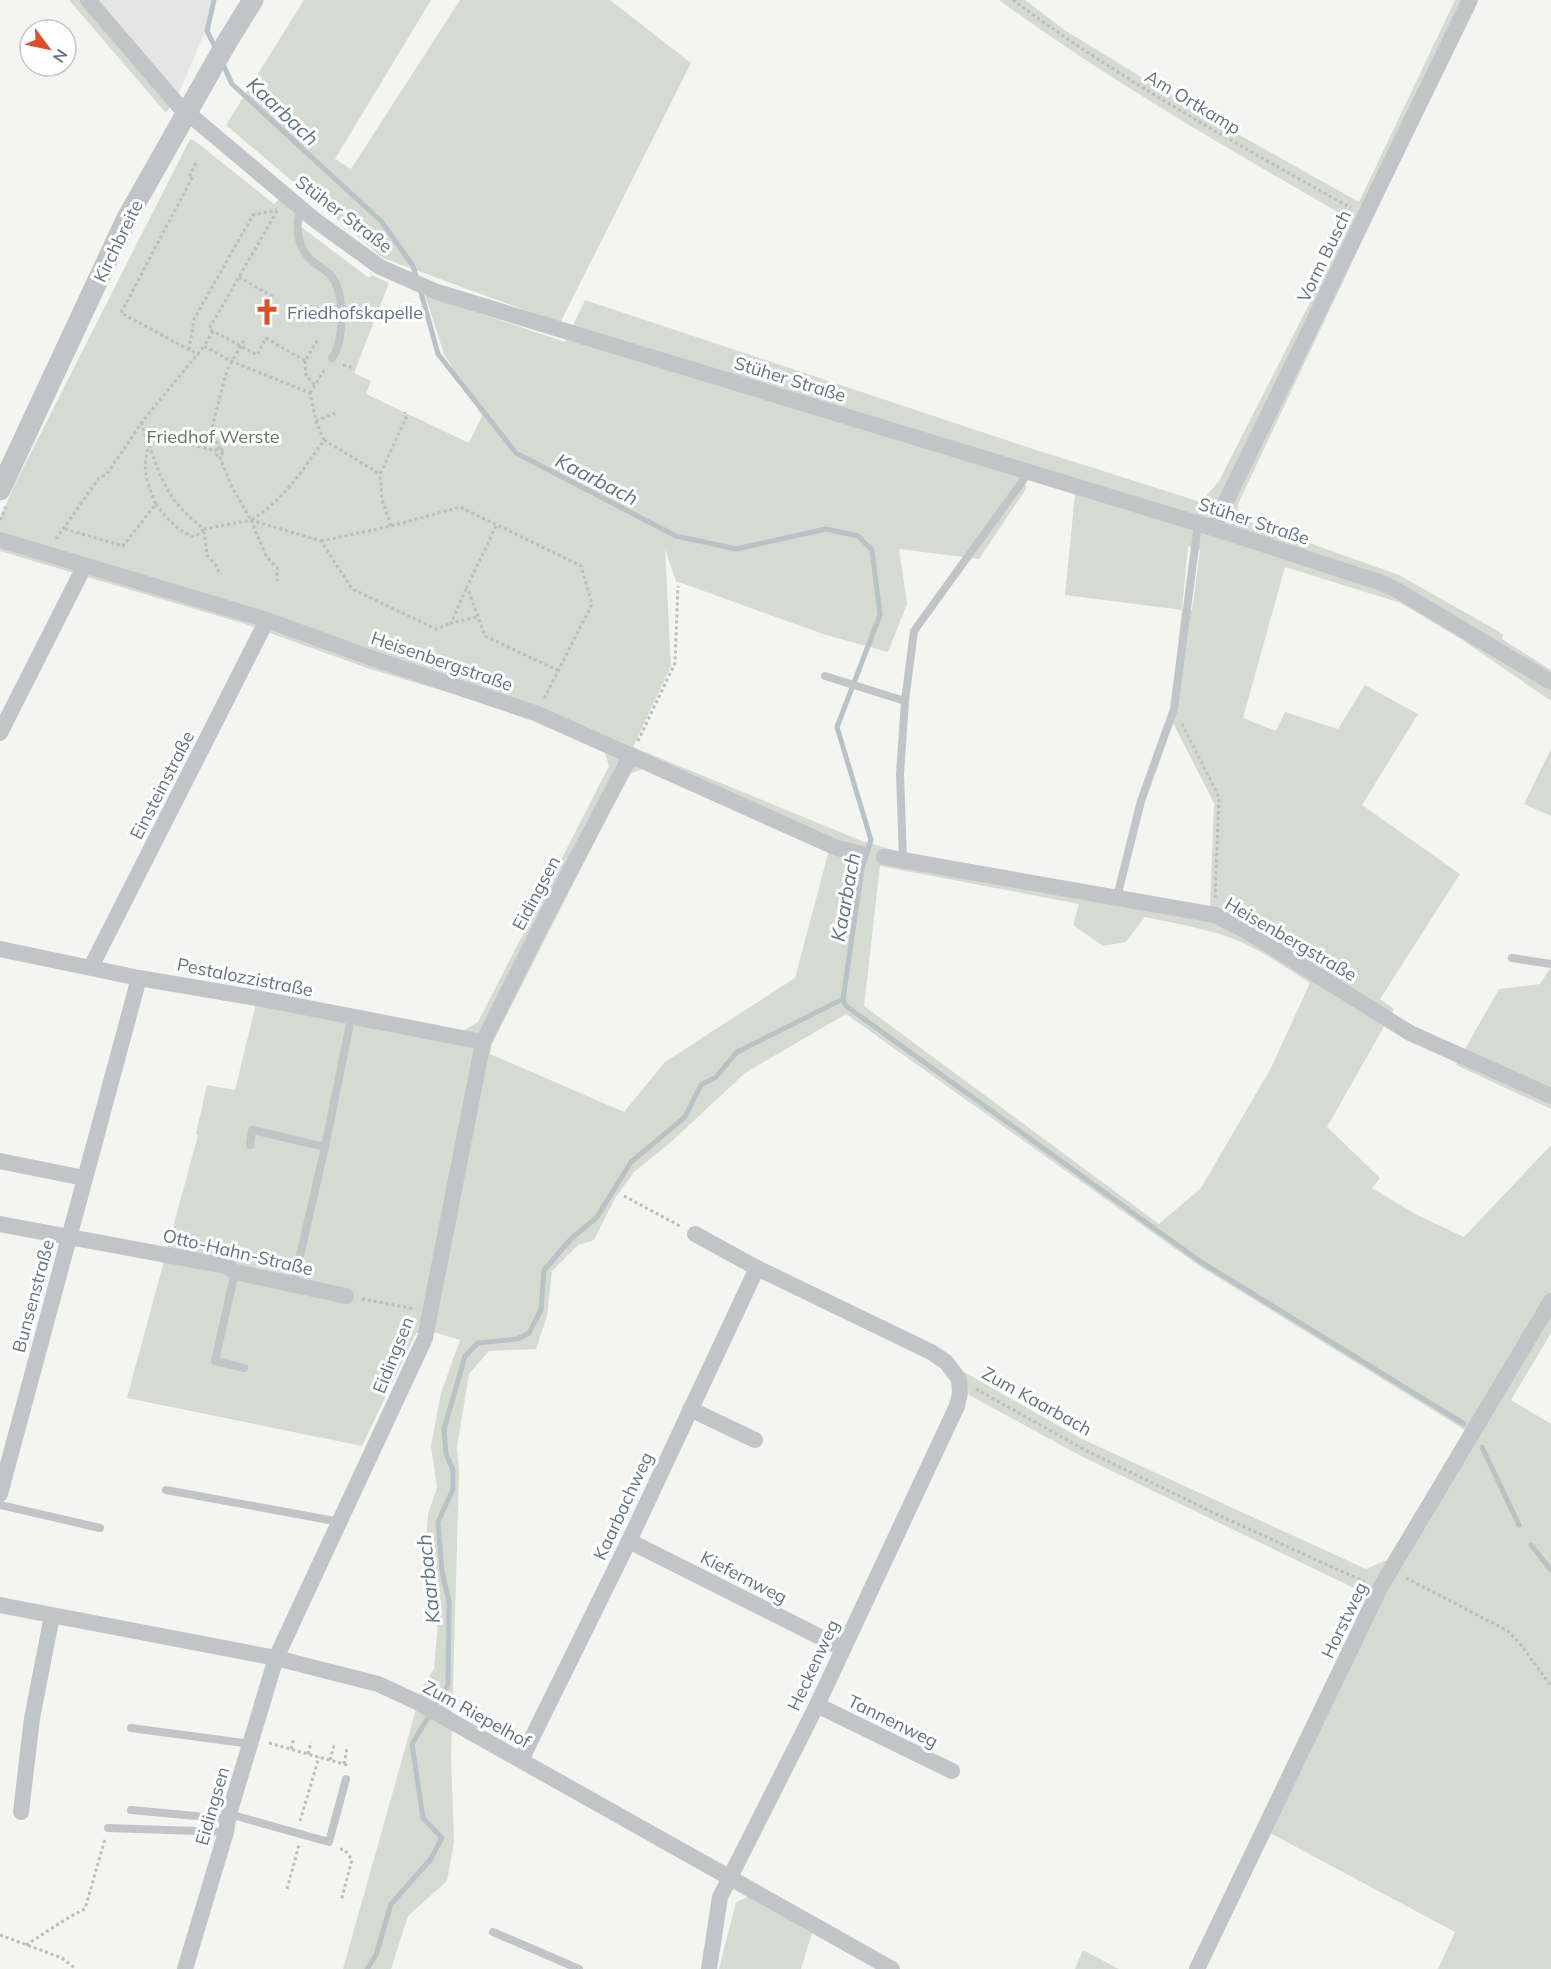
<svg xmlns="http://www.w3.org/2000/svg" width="1551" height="1969" font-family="Mulish,sans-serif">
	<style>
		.built { fill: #e4e5e4 }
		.green { fill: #d5dbd1; fill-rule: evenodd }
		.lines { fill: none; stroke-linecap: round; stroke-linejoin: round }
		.stream { stroke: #b9c3c7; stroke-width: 5 }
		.path { stroke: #bbbdbf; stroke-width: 3; stroke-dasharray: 3 3; stroke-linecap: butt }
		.service { stroke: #c2c5c8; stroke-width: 8 }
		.minor { stroke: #c2c5c8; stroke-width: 16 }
		.tertiary { stroke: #c2c5c8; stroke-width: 21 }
		.labels { text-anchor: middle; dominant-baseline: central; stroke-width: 6; stroke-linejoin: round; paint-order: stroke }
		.street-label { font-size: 18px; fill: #647480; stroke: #fff }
		.poi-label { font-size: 18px; fill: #647480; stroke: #fff; text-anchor: start }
		.park-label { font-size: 18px; fill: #677862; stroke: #fff }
		.water-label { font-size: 20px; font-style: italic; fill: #5f767e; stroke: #fff }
	</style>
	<rect width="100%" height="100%" fill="#f4f4f0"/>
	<path class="built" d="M 93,0 L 211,0 L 205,32 L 177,97 Z"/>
	<g class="green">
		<path d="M 69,0 L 93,0 L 177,97 L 166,113 Z"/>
		<path d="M 304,0 L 431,0 L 335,159 L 351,169 L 460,0 L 610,0 L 691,63 L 560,323 L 383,258 L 226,125 Z"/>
		<path d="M 999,0 L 1025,0 L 1066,31 L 1202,114 L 1359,202 L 1455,0 L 1476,0 L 1238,504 L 1239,518 L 1399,575 L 1503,634 L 1502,639 L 1551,670 L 1551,701 L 1464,641 L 1401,603 L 1285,567 L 1243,718 L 1276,731 L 1285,712 L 1338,729 L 1365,685 L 1418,714 L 1362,805 L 1460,874 L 1380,999 L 1394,1009 L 1327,1127 L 1380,1178 L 1372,1188 L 1417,1215 L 1464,1237 L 1551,1145 L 1551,1333 L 1511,1400 L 1551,1424 L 1551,1969 L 1438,1969 L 1455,1932 L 1257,1826 L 1366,1601 L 1356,1589 L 1081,1456 L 969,1395 L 964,1372 L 1082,1439 L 1366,1569 L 1387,1560 L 1465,1430 L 1198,1265 L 846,1014 L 745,1073 L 671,1142 L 634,1172 L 615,1198 L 594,1240 L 578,1245 L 552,1271 L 547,1316 L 536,1349 L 489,1351 L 469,1374 L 457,1447 L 459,1474 L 451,1757 L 454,1842 L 447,1881 L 408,1916 L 391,1969 L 343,1969 L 422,1688 L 434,1669 L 437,1634 L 439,1586 L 425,1557 L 428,1514 L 437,1488 L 431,1446 L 441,1393 L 460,1340 L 437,1333 L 416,1333 L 362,1446 L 127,1398 L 198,1135 L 196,1134 L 207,1085 L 235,1090 L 256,1004 L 461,1032 L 478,1022 L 609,766 L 605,753 L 533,721 L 483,703 L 370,669 L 245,624 L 0,551 L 0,518 L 17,480 L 190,139 L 195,141 L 274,204 L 280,198 L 304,219 L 300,226 L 369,278 L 372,275 L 389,283 L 354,373 L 371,381 L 366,394 L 469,443 L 482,416 L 444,354 L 425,295 L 565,342 L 585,300 L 1024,446 L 1201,502 L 1219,481 L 1352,220 C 1232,151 1111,82 999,0 ZM 1025,478 L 1075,494 L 1065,595 L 1182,610 L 1170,717 L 1214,803 L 1210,908 L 894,850 L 862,841 L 633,747 L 671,666 L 665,549 L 676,581 L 826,635 L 888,652 L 907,604 L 899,549 L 979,559 L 1026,489 ZM 1188,546 L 1200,550 L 1192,610 L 1182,609 ZM 643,769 L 829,850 L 795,978 L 665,1062 L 624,1112 L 490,1054 L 492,1044 L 629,774 ZM 880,866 L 1079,904 L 1073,925 L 1103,946 L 1126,942 L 1145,917 C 1177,924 1211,929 1241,942 C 1265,953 1287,968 1310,983 L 1271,1068 L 1201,1188 L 1159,1224 L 864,1006 Z"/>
		<path d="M 1551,749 L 1551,816 L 1524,804 Z"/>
		<path d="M 1551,967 L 1551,1109 L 1456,1065 L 1499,989 L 1540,984 Z"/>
		<path d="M 748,1897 L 812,1933 L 801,1969 L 719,1969 L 736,1902 Z"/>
		<path d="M 1083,1950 L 1119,1969 L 1075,1969 Z"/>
	</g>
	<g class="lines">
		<g class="stream">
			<path d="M 214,0 L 207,31 L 217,51"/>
			<path d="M 222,62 L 232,84 L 382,222 L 413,266 L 417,280"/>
			<path d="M 843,999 L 846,1006 L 1201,1262 L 1464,1424"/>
			<path d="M 1482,1447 L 1519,1525"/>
			<path d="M 1531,1545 L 1551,1570"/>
			<path d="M 367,1969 L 376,1955 L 391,1904 L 430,1860 L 442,1838 L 423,1818 L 412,1744 L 448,1685 L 449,1602 L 442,1572 L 438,1522 L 453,1489 L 453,1470 L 446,1454 L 444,1429 L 465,1356 L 478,1343 L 517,1339 L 529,1333 L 541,1310 L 544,1270 L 571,1239 L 597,1217 L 631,1162 L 685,1117 L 701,1085 L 716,1077 L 737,1052 L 843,999 L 862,868 L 871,840 L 837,727 L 880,615 L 872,550 L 858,536 L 826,529 L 736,549 L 676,536 L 516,453 L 438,354 L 420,289"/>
		</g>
		<g class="path">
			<path d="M 1013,0 C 1119,79 1235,143 1351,208"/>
			<path d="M 196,163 L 190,175 L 193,176 L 121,313 L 199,355"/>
			<path d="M 277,211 L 209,329 L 257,355 L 266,338 L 305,361 L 317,341"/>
			<path d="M 239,277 L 275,298"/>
			<path d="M 213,331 L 204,346 L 231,361 L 310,393 L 316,421 L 324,440 C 303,470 283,501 251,520 L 232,487 L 219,455"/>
			<path d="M 189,350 L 194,319 L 253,215 L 277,210"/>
			<path d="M 305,361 L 306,376 L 315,385"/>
			<path d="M 343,365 L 355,368"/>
			<path d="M 310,393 L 325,369"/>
			<path d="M 316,421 L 335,413"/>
			<path d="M 142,422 C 143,430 146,437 149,444 C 162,483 170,503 204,529 L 251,520 L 321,541 L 352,589 L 436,629 L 451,623"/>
			<path d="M 145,433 L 216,451"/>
			<path d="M 324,440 L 380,474"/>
			<circle cx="219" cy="452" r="3.5"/>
			<path d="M 220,449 L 211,431 L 227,370 L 244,340"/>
			<path d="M 156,504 C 166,518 178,532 195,537 L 204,529"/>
			<path d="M 0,520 L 6,507"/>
			<path d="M 251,520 L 266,556 L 277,568 L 277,581"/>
			<path d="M 391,526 L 382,499 L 380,474 L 406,418 L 405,412"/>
			<path d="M 496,526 L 467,587 L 485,636 L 557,670"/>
			<path d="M 65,529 L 123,546 L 156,504 C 147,484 141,467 149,446"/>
			<path d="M 204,531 L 207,555 L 217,567 L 220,575"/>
			<path d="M 56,539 L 99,478 L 107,474 L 142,422 L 204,346"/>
			<path d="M 321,541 L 391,526 L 460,507 L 581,566 L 592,604 L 544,699"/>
			<path d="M 466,589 L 451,623 L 477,617"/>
			<path d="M 1182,724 L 1219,797 L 1215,900"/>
			<path d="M 638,741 L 675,663 L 678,586"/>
			<path d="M 624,1196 L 680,1226"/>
			<path d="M 362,1299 L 415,1309"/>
			<path d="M 976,1389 L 1087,1451 L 1216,1514 L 1365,1582"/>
			<path d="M 1406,1578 L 1508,1631 L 1521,1645 L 1551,1686"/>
			<path d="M 269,1743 L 347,1765 L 347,1767"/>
			<path d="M 291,1749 L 294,1738"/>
			<path d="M 308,1754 L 311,1742"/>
			<path d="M 330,1760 L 334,1745"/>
			<path d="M 344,1764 L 347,1748"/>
			<path d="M 300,1821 L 319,1757"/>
			<path d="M 340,1849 L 345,1850 L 352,1860 L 341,1901"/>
			<path d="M 287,1889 L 299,1845"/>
			<path d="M 0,1935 L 62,1958 L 76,1969"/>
			<path d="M 26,1945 L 71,1916 L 85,1909 L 105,1839"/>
		</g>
		<g class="service">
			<path d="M 301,207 C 295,226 296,244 310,259 C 317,266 327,270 332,277 C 345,294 344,342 332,358"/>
			<path d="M 825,676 L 905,701"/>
			<path d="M 903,860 L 900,774 L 905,701 L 914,631 L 1029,472"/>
			<path d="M 1117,897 L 1141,801 L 1174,709 L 1198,524"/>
			<path d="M 1512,958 L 1551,964"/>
			<path d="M 250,1145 L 252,1130 L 325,1147"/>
			<path d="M 235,1272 L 215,1361 L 244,1368"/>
			<path d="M 293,1286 L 325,1147 L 351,1018"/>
			<path d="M 166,1490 L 340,1522"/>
			<path d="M 0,1505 L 100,1528"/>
			<path d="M 131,1728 L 251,1744"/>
			<path d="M 131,1810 L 228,1819"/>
			<path d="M 229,1814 L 329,1842 L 346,1779"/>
			<path d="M 108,1828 L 226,1832"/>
			<path d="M 493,1932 L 579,1969"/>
		</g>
		<g class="minor">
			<path d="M 88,0 L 179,106 L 196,120 L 315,220 L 380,267 L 437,292 L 1213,528 L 1382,583 L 1395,589 L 1551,682"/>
			<path d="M 1213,528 L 1470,0"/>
			<path d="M 0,540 L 267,620 L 374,659 L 538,714 L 837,848 L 859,853"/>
			<path d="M 0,733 L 85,565"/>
			<path d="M 884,857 L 1215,915 L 1248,932 L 1410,1033 L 1551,1096"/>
			<path d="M 0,949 L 139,978 L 257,998 L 483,1042"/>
			<path d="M 91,967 L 267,620"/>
			<path d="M 0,1161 L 84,1178"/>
			<path d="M 0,1224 L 226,1266 L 235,1272 L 346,1296"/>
			<path d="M 695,1234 L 757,1268 L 931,1352 L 946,1362 L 959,1379 L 960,1393 L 957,1406 L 817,1705 L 720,1897 L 709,1969"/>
			<path d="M 690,1409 L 755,1440"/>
			<path d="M 0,1494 L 139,978"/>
			<path d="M 629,1541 L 842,1648"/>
			<path d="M 0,1605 L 276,1658 L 378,1684 L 417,1702 L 892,1969"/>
			<path d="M 817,1705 L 952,1771"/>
			<path d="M 521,1760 L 629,1541 L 757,1268"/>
			<path d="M 21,1812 L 32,1718 L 52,1616"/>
			<path d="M 185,1969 L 226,1832 L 229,1814 L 276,1658 L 425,1338 L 483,1042 L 540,928 L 630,757"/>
			<path d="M 1197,1969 L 1380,1588 L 1551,1301"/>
		</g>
		<path class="tertiary" d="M 0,490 L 127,218 L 227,42 L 253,0"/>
	</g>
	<defs>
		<symbol id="church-bare" viewBox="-9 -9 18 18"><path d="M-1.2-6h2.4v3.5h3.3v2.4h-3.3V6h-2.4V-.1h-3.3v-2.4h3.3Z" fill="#dd4f27" stroke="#fff" stroke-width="2.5" paint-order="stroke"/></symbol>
	</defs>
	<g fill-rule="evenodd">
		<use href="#church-bare" x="248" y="293" width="38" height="38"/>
	</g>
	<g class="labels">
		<g class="street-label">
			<text transform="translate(1193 102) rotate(31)">Am Ortkamp</text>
			<text transform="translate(344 214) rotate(37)">Stüher Straße</text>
			<text transform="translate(118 241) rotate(-64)">Kirchbreite</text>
			<text transform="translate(1324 256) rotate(-64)">Vorm Busch</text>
			<text transform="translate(790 379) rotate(17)">Stüher Straße</text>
			<text transform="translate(1254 521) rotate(18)">Stüher Straße</text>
			<text transform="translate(442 661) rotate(19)">Heisenbergstraße</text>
			<text transform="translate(162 785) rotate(-63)">Einsteinstraße</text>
			<text transform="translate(536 893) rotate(-62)">Eidingsen</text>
			<text transform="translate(1291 939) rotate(30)">Heisenbergstraße</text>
			<text transform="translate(245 977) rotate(11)">Pestalozzistraße</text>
			<text transform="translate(238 1252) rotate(13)">Otto-Hahn-Straße</text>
			<text transform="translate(33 1296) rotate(-75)">Bunsenstraße</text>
			<text transform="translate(393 1355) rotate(-68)">Eidingsen</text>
			<text transform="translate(1037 1401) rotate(29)">Zum Kaarbach</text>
			<text transform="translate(623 1506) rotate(-65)">Kaarbachweg</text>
			<text transform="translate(744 1577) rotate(27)">Kiefernweg</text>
			<text transform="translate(1344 1620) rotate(-64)">Horstweg</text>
			<text transform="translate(813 1665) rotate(-65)">Heckenweg</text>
			<text transform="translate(477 1714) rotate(29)">Zum Riepelhof</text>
			<text transform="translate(893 1721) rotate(26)">Tannenweg</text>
			<text transform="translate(212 1806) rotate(-74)">Eidingsen</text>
		</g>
		<g class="poi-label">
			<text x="287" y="312">Friedhofskapelle</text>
		</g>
		<g class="park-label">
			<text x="213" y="436">Friedhof Werste</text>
		</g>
		<g class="water-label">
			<text transform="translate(283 111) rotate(43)">Kaarbach</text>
			<text transform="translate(597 479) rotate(27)">Kaarbach</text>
			<text transform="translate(845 897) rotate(-80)">Kaarbach</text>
			<text transform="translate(428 1579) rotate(-96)">Kaarbach</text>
		</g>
	</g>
	<g transform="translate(48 48) rotate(123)"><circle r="28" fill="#ffffff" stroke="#c1c7cc" stroke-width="1.5"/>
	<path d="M0-4.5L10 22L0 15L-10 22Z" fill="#dd4f27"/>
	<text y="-9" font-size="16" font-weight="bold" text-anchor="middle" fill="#647480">N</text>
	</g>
</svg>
